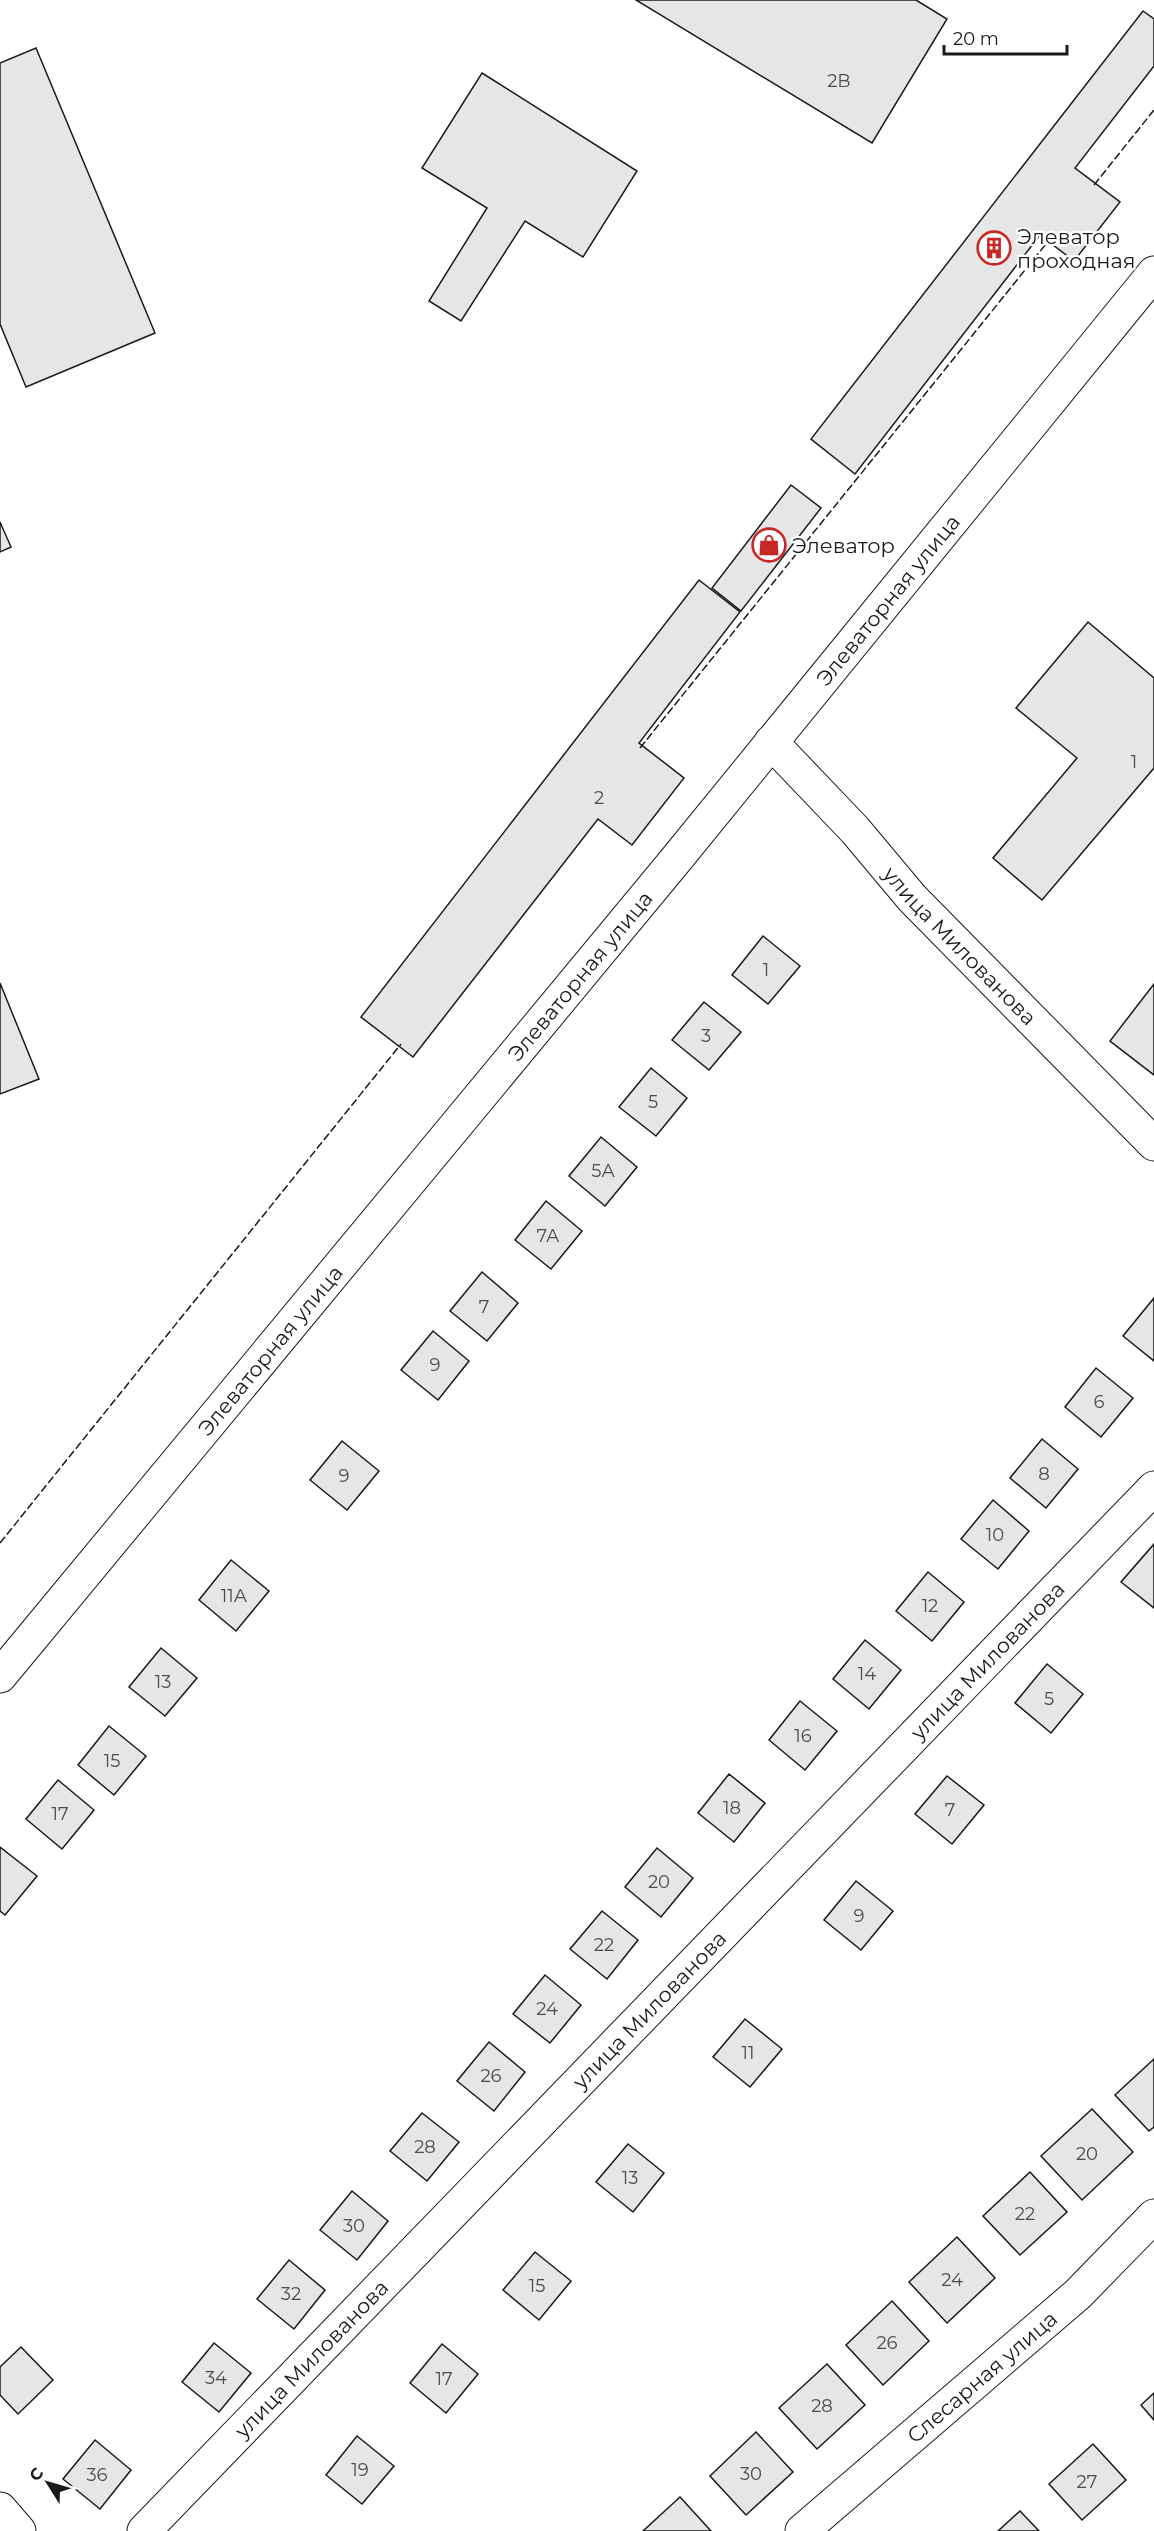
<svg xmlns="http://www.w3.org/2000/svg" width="1154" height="2531" font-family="Montserrat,sans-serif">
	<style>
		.building { fill: #e6e6e6; stroke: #1a1a1a; stroke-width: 1.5 }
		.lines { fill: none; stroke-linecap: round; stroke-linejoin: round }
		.minor-casing { stroke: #1a1a1a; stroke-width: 35 }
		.minor { stroke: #fff; stroke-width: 33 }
		.fence { stroke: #1a1a1a; stroke-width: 1.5; stroke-dasharray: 8 3; stroke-linecap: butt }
		.labels { text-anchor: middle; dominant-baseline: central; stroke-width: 4.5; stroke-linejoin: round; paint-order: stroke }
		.number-label { font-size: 18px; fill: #4d4d4d }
		.poi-label { font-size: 21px; fill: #1a1a1a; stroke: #fff; text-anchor: start }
		.street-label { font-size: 21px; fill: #1a1a1a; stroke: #fff }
	</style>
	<rect width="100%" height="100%" fill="#fff"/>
	<g class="building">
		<path d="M 636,0 L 916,0 L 947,19 L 872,143 Z"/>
		<path d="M 1143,11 L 1154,19 L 1154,66 L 1075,168 L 1120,202 L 1074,261 L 1040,235 L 855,474 L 811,439 Z"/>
		<path d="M 36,48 L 155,333 L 26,387 L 0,324 L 0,63 Z"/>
		<path d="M 482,73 L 637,171 L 583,257 L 525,221 L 461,321 L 429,301 L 487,208 L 422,168 Z"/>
		<path d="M 791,485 L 821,508 L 741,611 L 712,588 Z"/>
		<path d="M 0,522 L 11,547 L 0,552 Z"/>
		<path d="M 699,580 L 740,612 L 639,743 L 684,778 L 632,845 L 598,819 L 413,1057 L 361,1017 Z"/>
		<path d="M 1088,622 L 1154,678 L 1154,768 L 1042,900 L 993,858 L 1077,758 L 1016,708 Z"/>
		<path d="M 763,936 L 800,966 L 768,1004 L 732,975 Z"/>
		<path d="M 0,983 L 39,1079 L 0,1094 Z"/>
		<path d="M 1154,984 L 1154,1075 L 1110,1041 Z"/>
		<path d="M 704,1002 L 741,1032 L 709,1070 L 672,1040 Z"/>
		<path d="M 651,1068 L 687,1098 L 656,1136 L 619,1107 Z"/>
		<path d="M 601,1137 L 637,1167 L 605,1206 L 569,1176 Z"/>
		<path d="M 546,1201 L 582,1231 L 551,1269 L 515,1240 Z"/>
		<path d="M 482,1272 L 518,1303 L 487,1341 L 450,1311 Z"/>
		<path d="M 1154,1298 L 1154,1361 L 1123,1336 Z"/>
		<path d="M 433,1331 L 469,1361 L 438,1400 L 401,1370 Z"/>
		<path d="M 1096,1368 L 1133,1398 L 1101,1437 L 1065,1407 Z"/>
		<path d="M 1042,1439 L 1078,1469 L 1046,1508 L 1010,1478 Z"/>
		<path d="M 342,1441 L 379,1471 L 347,1510 L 310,1480 Z"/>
		<path d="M 993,1500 L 1029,1531 L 998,1569 L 961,1539 Z"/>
		<path d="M 1154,1544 L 1154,1608 L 1121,1582 Z"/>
		<path d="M 231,1560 L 269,1591 L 236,1631 L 199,1600 Z"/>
		<path d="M 928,1572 L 964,1602 L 932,1641 L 896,1611 Z"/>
		<path d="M 865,1640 L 901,1670 L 869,1709 L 833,1679 Z"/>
		<path d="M 161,1648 L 197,1678 L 165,1716 L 129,1687 Z"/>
		<path d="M 1047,1664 L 1083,1694 L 1051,1733 L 1015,1703 Z"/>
		<path d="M 800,1701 L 837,1731 L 805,1770 L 769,1740 Z"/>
		<path d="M 109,1726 L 146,1756 L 114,1795 L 78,1765 Z"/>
		<path d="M 729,1774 L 765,1803 L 734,1842 L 698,1813 Z"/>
		<path d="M 947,1776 L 984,1805 L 952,1844 L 915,1814 Z"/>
		<path d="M 58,1780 L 94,1810 L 62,1849 L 26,1819 Z"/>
		<path d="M 0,1847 L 37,1876 L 5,1915 L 0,1911 Z"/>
		<path d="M 657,1848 L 693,1878 L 661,1917 L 625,1887 Z"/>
		<path d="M 856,1881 L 893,1911 L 861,1950 L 824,1920 Z"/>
		<path d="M 602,1911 L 638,1940 L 607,1979 L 570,1949 Z"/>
		<path d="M 545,1975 L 581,2005 L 550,2043 L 513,2014 Z"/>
		<path d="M 745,2019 L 782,2049 L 750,2087 L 713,2057 Z"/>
		<path d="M 489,2042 L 525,2072 L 494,2111 L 457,2081 Z"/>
		<path d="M 1154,2059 L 1154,2127 L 1149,2131 L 1115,2095 Z"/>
		<path d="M 1092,2109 L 1133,2152 L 1082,2200 L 1041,2156 Z"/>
		<path d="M 422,2113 L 459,2142 L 427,2181 L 390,2151 Z"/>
		<path d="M 628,2144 L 664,2173 L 633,2212 L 596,2182 Z"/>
		<path d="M 1030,2172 L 1067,2212 L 1020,2255 L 983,2216 Z"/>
		<path d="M 352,2191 L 388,2221 L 357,2260 L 320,2230 Z"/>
		<path d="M 957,2237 L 995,2278 L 947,2323 L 909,2282 Z"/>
		<path d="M 535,2252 L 571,2281 L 539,2320 L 503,2290 Z"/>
		<path d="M 289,2260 L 325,2290 L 294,2329 L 257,2299 Z"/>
		<path d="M 892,2301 L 929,2341 L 883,2385 L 846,2345 Z"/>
		<path d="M 214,2343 L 251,2373 L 219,2412 L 182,2382 Z"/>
		<path d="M 442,2344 L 478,2374 L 446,2413 L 410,2383 Z"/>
		<path d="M 21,2347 L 53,2380 L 18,2414 L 0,2395 L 0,2367 Z"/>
		<path d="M 827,2364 L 865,2405 L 817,2449 L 779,2408 Z"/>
		<path d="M 1154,2393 L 1154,2420 L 1141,2405 Z"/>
		<path d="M 756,2432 L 793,2472 L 746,2515 L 710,2476 Z"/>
		<path d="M 357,2436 L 394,2466 L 362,2504 L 326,2475 Z"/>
		<path d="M 95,2440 L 131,2470 L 100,2509 L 63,2479 Z"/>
		<path d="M 1093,2444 L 1126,2480 L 1082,2520 L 1049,2484 Z"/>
		<path d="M 680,2497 L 711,2531 L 643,2531 Z"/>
		<path d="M 1020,2511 L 1039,2531 L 998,2531 Z"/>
	</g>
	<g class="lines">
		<defs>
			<g id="minor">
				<path id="s1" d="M 771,742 L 855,830 L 912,898 L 1154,1144"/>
				<path id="s2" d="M 0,1676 L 674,862 L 1154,273"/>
				<path d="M 0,2509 L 19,2531"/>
				<path id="s3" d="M 144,2531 L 1154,1488"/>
				<path id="s4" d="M 802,2531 L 1078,2294 L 1154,2216"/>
			</g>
		</defs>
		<use href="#minor" class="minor-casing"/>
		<use href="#minor" class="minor"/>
		<g class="fence">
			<path d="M 1094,185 L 1154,110"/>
			<path d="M 640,748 L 1050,239"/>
			<path d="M 0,1543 L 401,1044"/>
		</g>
	</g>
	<defs>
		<symbol id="building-ring" viewBox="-11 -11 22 22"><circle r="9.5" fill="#fff" stroke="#c62828" stroke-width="1.5"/><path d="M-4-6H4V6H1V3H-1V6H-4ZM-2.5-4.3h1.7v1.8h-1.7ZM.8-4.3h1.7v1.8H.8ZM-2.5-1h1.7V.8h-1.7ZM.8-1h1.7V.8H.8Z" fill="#c62828"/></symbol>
		<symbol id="shop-ring" viewBox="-11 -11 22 22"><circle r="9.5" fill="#fff" stroke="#c62828" stroke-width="1.5"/><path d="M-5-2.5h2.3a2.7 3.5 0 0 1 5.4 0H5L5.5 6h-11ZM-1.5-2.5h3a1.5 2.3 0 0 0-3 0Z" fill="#c62828"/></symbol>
	</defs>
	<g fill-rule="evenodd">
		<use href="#building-ring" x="975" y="229" width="38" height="38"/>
		<use href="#shop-ring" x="750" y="526" width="38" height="38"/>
	</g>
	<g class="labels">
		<g class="number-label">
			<text x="839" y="81">2В</text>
			<text x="1134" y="762">1</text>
			<text x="599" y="798">2</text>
			<text x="766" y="970">1</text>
			<text x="706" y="1036">3</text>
			<text x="653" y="1102">5</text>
			<text x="603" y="1171">5А</text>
			<text x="548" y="1236">7А</text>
			<text x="484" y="1307">7</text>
			<text x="435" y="1365">9</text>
			<text x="1099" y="1402">6</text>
			<text x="1044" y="1474">8</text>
			<text x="344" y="1476">9</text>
			<text x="995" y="1535">10</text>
			<text x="234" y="1596">11А</text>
			<text x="930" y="1606">12</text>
			<text x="867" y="1674">14</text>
			<text x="163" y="1682">13</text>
			<text x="1049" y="1699">5</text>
			<text x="803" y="1736">16</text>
			<text x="112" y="1761">15</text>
			<text x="732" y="1808">18</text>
			<text x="950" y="1810">7</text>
			<text x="60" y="1814">17</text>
			<text x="659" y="1882">20</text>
			<text x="859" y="1916">9</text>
			<text x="604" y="1945">22</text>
			<text x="547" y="2009">24</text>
			<text x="748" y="2053">11</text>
			<text x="491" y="2076">26</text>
			<text x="425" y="2147">28</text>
			<text x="1087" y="2154">20</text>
			<text x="630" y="2178">13</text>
			<text x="1025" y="2214">22</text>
			<text x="354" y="2226">30</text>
			<text x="952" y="2280">24</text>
			<text x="537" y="2286">15</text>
			<text x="291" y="2294">32</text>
			<text x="887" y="2343">26</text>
			<text x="216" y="2378">34</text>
			<text x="444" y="2379">17</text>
			<text x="822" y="2406">28</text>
			<text x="360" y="2470">19</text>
			<text x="751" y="2474">30</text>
			<text x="97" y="2475">36</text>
			<text x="1087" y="2482">27</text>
		</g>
		<g class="poi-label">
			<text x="1017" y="236">Элеватор<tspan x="1017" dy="24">проходная</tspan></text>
			<text x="792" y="545">Элеватор</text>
		</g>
		<g class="street-label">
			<text stroke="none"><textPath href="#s2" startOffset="1395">Элеваторная улица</textPath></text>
			<text stroke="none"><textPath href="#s1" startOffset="278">улица Милованова</textPath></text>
			<text stroke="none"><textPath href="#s2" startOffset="909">Элеваторная улица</textPath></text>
			<text stroke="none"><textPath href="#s2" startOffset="423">Элеваторная улица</textPath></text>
			<text stroke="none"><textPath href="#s3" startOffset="1212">улица Милованова</textPath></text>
			<text stroke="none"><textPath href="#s3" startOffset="726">улица Милованова</textPath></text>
			<text stroke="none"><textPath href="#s3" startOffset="240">улица Милованова</textPath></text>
			<text stroke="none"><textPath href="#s4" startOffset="237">Слесарная улица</textPath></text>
		</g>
	</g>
	<g transform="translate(48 2483) rotate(307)" stroke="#ffffff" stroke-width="4.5" paint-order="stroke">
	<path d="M0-4.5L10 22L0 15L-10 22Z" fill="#1a1a1a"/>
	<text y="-9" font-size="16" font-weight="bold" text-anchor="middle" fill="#1a1a1a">С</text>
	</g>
	<path d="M944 45v9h123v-9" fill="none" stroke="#1a1a1a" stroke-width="3"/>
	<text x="953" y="45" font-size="18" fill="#1a1a1a" stroke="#ffffff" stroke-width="4.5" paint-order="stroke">20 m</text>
</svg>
